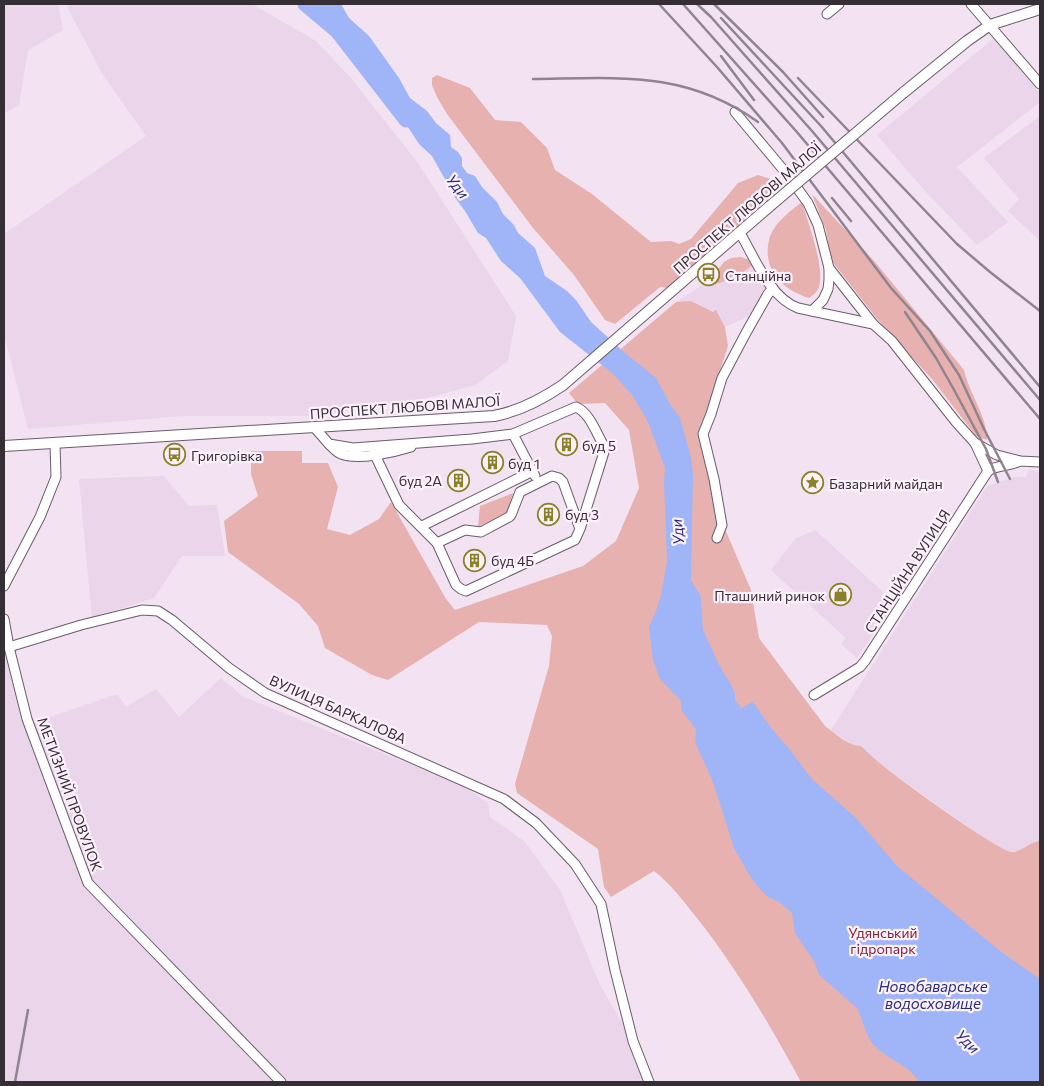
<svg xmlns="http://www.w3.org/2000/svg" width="1044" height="1086" font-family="Commissioner,sans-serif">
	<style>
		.built { fill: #ead5ea }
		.green { fill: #e7b1af }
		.water { fill: #a0b4f8 }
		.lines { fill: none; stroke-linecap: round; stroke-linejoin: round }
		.river { stroke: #a0b4f8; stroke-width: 15 }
		.minor-casing { stroke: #6a5c6a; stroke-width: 11 }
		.major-casing { stroke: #6a5c6a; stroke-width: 12 }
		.minor { stroke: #fff; stroke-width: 9 }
		.major { stroke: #fff; stroke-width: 10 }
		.rail { stroke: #8f848f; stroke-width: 2.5 }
		.major-bridge-casing { stroke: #6a5c6a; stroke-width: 12; stroke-linecap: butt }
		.major-bridge { stroke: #fff; stroke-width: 10 }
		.labels { text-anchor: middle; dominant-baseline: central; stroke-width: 4.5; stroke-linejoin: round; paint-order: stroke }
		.street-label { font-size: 14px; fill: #352f35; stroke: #fef0fd }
		.poi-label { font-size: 14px; fill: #352f35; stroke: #fef0fd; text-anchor: start }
		.park-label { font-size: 14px; fill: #84242a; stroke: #fef0fd }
		.water-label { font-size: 15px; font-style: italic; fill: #25307d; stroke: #fef0fd }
	</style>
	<rect width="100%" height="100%" fill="#f2e2f2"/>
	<g class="built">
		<path d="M 4,4 L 58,4 L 63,30 L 28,50 L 19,105 L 4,113 Z"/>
		<path d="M 72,4 L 252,4 L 316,41 L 350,77 L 418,163 L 516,316 L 508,361 L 475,385 L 416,401 L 309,416 L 182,416 L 28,429 L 4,334 L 4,234 L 146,136 L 103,75 L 67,7 Z"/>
		<path d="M 993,39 L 1001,45 L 1040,93 L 1040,102 L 957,167 L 1008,222 L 977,245 L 926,192 L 877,135 Z"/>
		<path d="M 1040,116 L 1040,241 L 1008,211 L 1019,199 L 984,158 Z"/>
		<path d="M 754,264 L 773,288 L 755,313 L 749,314 L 747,317 L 725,327 L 716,310 L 713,312 L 691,301 L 676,302 L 707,282 L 708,284 L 730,279 L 735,274 L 741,274 Z"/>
		<path d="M 1029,469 L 1040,473 L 1040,847 L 1010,852 L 988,841 L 831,730 L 986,488 L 989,485 L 1016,477 L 1026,477 Z"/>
		<path d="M 164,476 L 189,506 L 217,505 L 225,556 L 182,556 L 154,598 L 92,618 L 79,479 Z"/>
		<path d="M 815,530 L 883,592 L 881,597 L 892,605 L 857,658 L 841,644 L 846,638 L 771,570 L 796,538 Z"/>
		<path d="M 4,647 L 9,647 L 29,724 L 117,694 L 126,707 L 156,689 L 179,717 L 221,678 L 242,696 L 461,785 L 488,803 L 490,817 L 525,842 L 560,890 L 601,987 L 633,1041 L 649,1082 L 281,1082 L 116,913 L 274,1082 L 4,1082 Z"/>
	</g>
	<g class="green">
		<path d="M 437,75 L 470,88 L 495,120 L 521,122 L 547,148 L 555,170 L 592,194 L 651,242 L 671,241 L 679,244 L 691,239 L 738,183 L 758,175 L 774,180 L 779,189 L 668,288 L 660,287 L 615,324 L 605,320 L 574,275 L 533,228 L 447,114 L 437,97 L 432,85 L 432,78 Z"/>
		<path d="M 812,194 L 875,262 L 964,370 C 969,393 988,418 987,440 L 976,436 L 932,379 L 878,320 L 831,260 L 826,230 Z"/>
		<path d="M 802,202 C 808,223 825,267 819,287 C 817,293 813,295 809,298 C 783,290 762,270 769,240 C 773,224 789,212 802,202 Z"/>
		<path d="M 741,257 L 752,261 L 754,264 L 741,274 L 735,274 C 728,281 717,285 707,284 L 724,262 L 731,258 Z"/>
		<path d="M 691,301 L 713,312 L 716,310 L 725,327 L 728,346 L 699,435 L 725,529 L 751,590 L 759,638 L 825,726 C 835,733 848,746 861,746 C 869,754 878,762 887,769 C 903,782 998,851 1012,852 C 1021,852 1030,842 1040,841 L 1040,1082 L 801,1082 C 770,1025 737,969 697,918 C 683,901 671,884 654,871 L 611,897 L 604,887 L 598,849 L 517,793 L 515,784 L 549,666 L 552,636 L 547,625 L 479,622 L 388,680 L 372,675 L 325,648 L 318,626 L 299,604 L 228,552 L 224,521 L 258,496 L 251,474 L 251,451 L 302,451 L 302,463 L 328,463 L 338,487 L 327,529 L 350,535 L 379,519 L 391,502 L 446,599 L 455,610 L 583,566 L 616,541 L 639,488 L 629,430 L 605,403 L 578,404 L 569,393 L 676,302 Z"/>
		<path d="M 513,493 L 507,513 L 478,527 L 480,506 Z"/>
	</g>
	<path class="water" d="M 307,4 L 341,4 L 349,18 L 369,36 L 399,78 L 410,98 L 427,111 L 436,123 L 450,135 L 451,147 L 458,152 L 462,158 L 462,166 L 467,173 L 475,176 L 482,187 L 497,202 L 503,214 L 514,225 L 518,233 L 535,248 L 545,276 L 567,291 L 576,300 L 591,322 L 624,352 L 656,378 L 670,404 L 680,418 L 691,457 L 693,474 L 691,580 L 701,597 L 703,630 L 719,665 L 729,681 L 735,693 L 735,700 L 741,708 L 753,702 L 755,705 L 772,729 L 791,751 L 811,778 L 856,818 L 897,866 L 1000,951 L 1040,979 L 1040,1082 L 920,1082 L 909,1070 L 880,1051 L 871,1042 L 866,1032 L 858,1009 L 819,975 L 815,963 L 795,933 L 792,913 L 779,902 L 768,897 L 758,887 L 748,873 L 734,848 L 713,782 L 695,742 L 696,729 L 681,710 L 681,701 L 660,679 L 653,660 L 649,627 L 656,611 L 661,595 L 667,561 L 664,482 L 665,468 L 648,422 L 633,396 L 612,373 L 560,332 L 520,278 L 501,261 L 486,238 L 478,233 L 465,211 L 456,199 L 432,156 L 419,144 L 376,78 Z"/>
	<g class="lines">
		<path class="river" d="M 305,4 L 337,31 L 406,120"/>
		<defs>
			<g id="minor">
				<path d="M 971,4 L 1040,84"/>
				<path d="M 827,14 L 839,4"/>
				<path d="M 735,112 L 786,173 L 808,203 L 818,225 L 829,268 L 829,280 L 828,289 L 823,300 L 812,311"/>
				<path d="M 740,233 C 755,258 769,297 798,308 L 873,324 L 892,341 L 956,422 L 975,443 L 997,455 L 1020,461 L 1040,462"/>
				<path d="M 829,268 L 873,324"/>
				<path d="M 314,427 L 329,444 L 353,448 L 472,439 L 513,434 L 576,407 C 590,413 596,433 604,446 L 604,452 L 580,529 L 575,540 L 466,591 L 461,589 L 456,585 L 437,543 L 465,530 L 481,532 L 509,517 L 511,515 L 520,492 L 552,476 L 559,478 L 563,482 L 580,529"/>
				<path d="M 513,434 L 535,476"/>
				<path d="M 329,444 C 333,448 336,452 341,454 C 357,461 395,452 411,447"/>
				<path d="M 375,455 L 399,505 L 437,543"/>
				<path d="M 988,471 C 998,464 1009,467 1020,461"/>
				<path d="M 422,526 L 533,471"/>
				<path d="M 717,538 L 722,525 L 714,479 L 703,434 L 711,414 L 722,378 L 747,331 L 768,294 L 773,288"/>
				<path d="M 4,586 L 40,517 L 56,477 L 55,444"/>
				<path d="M 4,619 L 9,647 L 27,719 L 88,883 L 281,1082"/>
				<path d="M 9,647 L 81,625 L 142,610 L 158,611 L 172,620 L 229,668 L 265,693 L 504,799 L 536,823 L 575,864 L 601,904 L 615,970 L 633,1041 L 649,1082"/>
				<path d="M 814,695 L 860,667 L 865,661 L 988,471 L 975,443"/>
			</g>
			<g id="major">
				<path d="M 903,93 L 967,41 L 990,25 L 1040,9"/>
				<path d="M 4,446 L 494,416 C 520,411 541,400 563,385 L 770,206"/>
			</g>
		</defs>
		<use href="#minor" class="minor-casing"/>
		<use href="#major" class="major-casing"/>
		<use href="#minor" class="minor"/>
		<use href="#major" class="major"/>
		<g class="rail">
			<path d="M 659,4 L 717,67 L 782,143 L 891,288 L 930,331 L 959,375 L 984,429 L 1010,479"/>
			<path d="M 683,4 L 796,131 L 1040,419"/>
			<path d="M 697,4 L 711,17 L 812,131 L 1040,400"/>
			<path d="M 714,4 L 783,72 L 823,117"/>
			<path d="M 721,18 L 821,126 L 1040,387"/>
			<path d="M 721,56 L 754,100"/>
			<path d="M 798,78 L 957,244 L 990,272 L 1040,311"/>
			<path d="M 533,79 C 618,78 685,70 758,122"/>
			<path d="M 832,198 L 851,221"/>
			<path d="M 905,312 L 936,358 L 953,388 L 986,449 L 998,482"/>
			<path d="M 15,1082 L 28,1010"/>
		</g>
		<defs>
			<path id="major-bridge" d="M 770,206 L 903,93"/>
		</defs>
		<use href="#major-bridge" class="major-bridge-casing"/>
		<use href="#major-bridge" class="major-bridge"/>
	</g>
	<defs>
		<symbol id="bus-ring" viewBox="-11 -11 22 22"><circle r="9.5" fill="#fef0fd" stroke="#898028" stroke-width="1.5"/><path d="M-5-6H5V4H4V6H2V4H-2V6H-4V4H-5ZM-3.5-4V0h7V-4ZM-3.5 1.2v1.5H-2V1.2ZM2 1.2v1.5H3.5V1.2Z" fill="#898028"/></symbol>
		<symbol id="building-ring" viewBox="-11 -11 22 22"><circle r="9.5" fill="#fef0fd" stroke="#898028" stroke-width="1.5"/><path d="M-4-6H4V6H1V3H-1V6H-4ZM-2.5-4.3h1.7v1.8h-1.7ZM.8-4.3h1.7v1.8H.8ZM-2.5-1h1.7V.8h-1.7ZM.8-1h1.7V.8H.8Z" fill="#898028"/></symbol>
		<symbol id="sight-ring" viewBox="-11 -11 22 22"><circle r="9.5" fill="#fef0fd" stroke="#898028" stroke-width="1.5"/><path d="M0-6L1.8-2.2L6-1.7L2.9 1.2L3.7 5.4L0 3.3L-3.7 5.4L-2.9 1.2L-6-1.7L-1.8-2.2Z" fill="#898028"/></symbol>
		<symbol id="shop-ring" viewBox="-11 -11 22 22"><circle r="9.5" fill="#fef0fd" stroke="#898028" stroke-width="1.5"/><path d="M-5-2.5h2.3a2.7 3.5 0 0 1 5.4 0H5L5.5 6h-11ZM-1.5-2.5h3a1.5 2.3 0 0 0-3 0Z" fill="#898028"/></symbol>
	</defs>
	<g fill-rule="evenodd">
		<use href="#bus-ring" x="696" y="262" width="25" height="25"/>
		<use href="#building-ring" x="554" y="432" width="25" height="25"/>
		<use href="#bus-ring" x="162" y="442" width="25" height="25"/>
		<use href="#building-ring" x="480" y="450" width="25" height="25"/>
		<use href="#building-ring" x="446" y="468" width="25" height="25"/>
		<use href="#sight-ring" x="800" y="470" width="25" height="25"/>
		<use href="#building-ring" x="536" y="502" width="25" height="25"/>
		<use href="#building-ring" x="462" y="548" width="25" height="25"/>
		<use href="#shop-ring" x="828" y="582" width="25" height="25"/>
	</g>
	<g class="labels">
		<g class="street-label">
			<text transform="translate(747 208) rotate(-41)">ПРОСПЕКТ ЛЮБОВІ МАЛОЇ</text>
			<text transform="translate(405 407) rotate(-4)">ПРОСПЕКТ ЛЮБОВІ МАЛОЇ</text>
			<text transform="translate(907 571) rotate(-57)">СТАНЦІЙНА ВУЛИЦЯ</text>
			<text transform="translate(338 709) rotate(24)">ВУЛИЦЯ БАРКАЛОВА</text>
			<text transform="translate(70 794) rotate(70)">МЕТИЗНИЙ ПРОВУЛОК</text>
		</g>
		<g class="poi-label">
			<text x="725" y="275">Станційна</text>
			<text x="582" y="445">буд 5</text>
			<text x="191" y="455">Григорівка</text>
			<text x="508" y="463">буд 1</text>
			<text x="442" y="480" text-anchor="end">буд 2А</text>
			<text x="829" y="483">Базарний майдан</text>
			<text x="565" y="514">буд 3</text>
			<text x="491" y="560">буд 4Б</text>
			<text x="825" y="595" text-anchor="end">Пташиний ринок</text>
		</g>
		<g class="park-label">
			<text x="883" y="932">Удянський<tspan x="883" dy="16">гідропарк</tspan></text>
		</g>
		<g class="water-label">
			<text transform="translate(458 186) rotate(52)">Уди</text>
			<text transform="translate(677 532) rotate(-96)">Уди</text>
			<text x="933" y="986">Новобаварське<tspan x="933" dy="17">водосховище</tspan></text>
			<text transform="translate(968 1041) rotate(45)">Уди</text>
		</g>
	</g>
	<rect width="1044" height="1086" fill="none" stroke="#352f35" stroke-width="10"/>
</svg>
